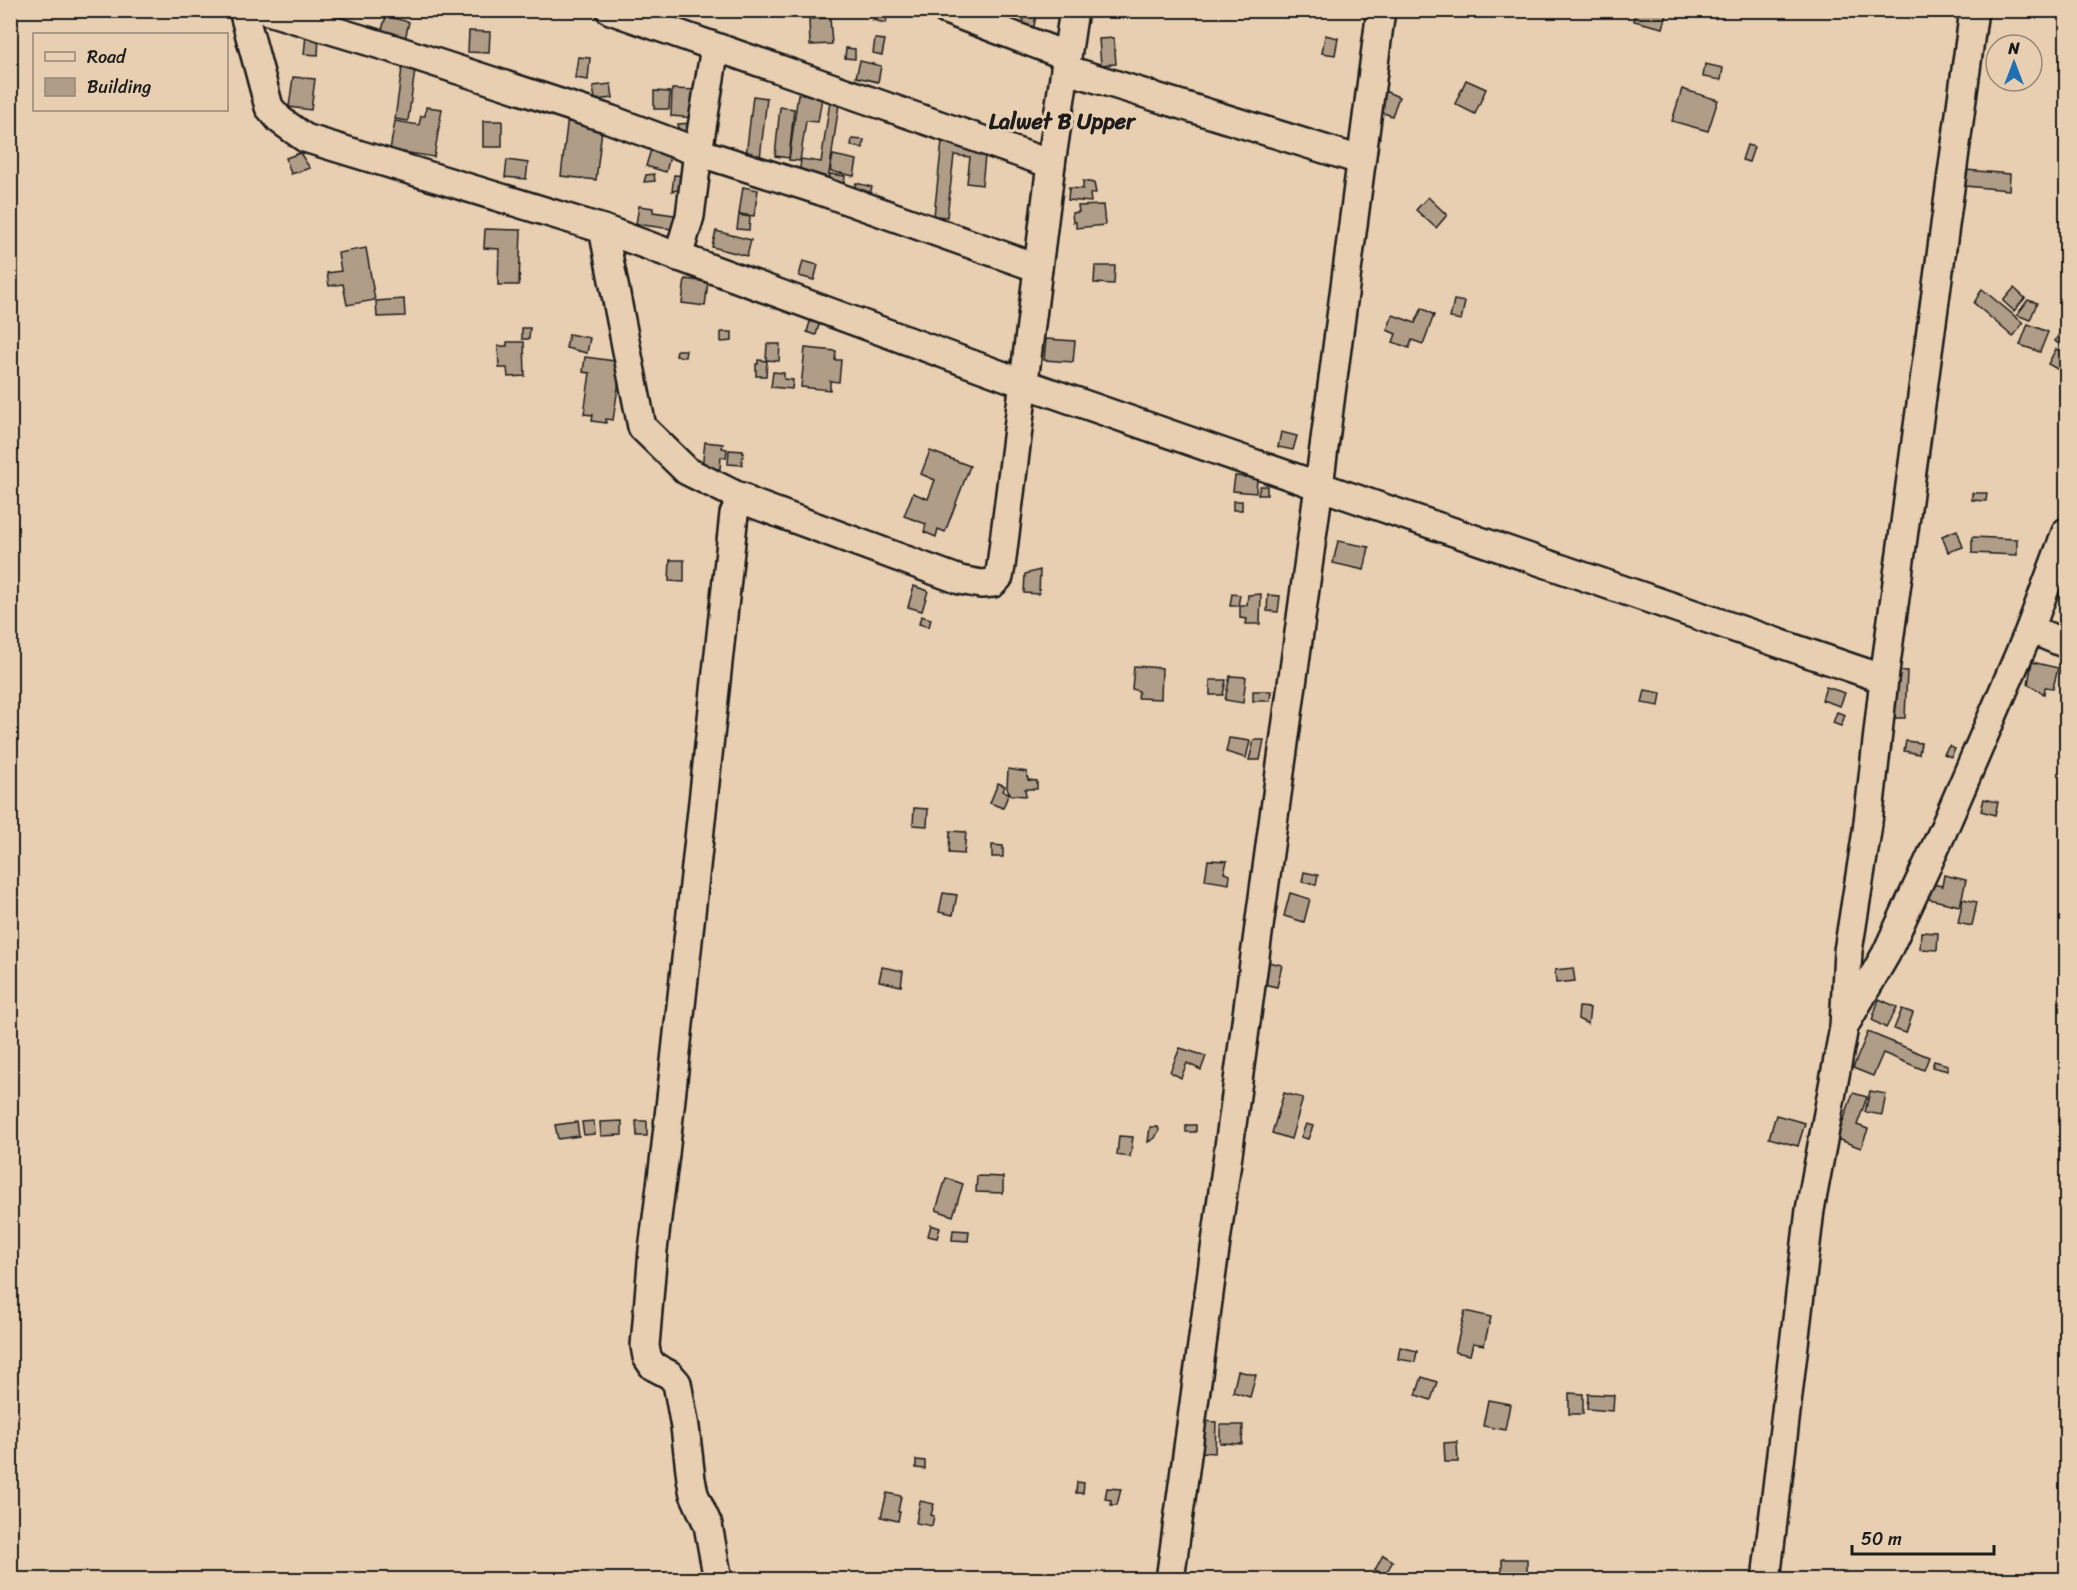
<svg xmlns="http://www.w3.org/2000/svg" width="2077" height="1590" font-family="Sriracha,sans-serif">
	<style>
		.building { fill: #b09d88; stroke: #1c1c1c; stroke-width: 1.5 }
		.lines { fill: none; stroke-linecap: round; stroke-linejoin: round }
		.minor-casing { stroke: #1c1c1c; stroke-width: 32 }
		.minor { stroke: #e9cfb1; stroke-width: 27 }
		.labels { text-anchor: middle; dominant-baseline: central; stroke-width: 6; stroke-linejoin: round; paint-order: stroke }
		.quarter-label { font-size: 22px; font-weight: bold; fill: #1c1c1c; stroke: #e9cfb1 }
	</style>
	<rect width="100%" height="100%" fill="#e9cfb1"/>
	<filter id="ink" filterUnits="userSpaceOnUse"><feTurbulence type="fractalNoise" baseFrequency=".0167" numOctaves="2"/><feDisplacementMap in="SourceGraphic" scale="12" xChannelSelector="R" yChannelSelector="G"/><feConvolveMatrix kernelMatrix="1 2 1 2 8 2 1 2 1" color-interpolation-filters="sRGB"/></filter>
	<g filter="url(#ink)">
		<g class="building">
			<rect x="852" y="10" width="25" height="4"/>
			<path d="M 1493,10 L 1512,10 L 1512,16 L 1492,15 Z"/>
			<path d="M 1635,10 L 1668,11 L 1663,28 L 1634,21 Z"/>
			<path d="M 1025,14 L 1036,16 L 1033,31 L 1021,29 Z"/>
			<path d="M 879,15 L 887,17 L 886,23 L 873,20 Z"/>
			<path d="M 386,16 L 409,22 L 405,39 L 381,33 Z"/>
			<path d="M 830,18 L 832,44 L 810,45 L 809,19 Z"/>
			<path d="M 469,31 L 490,32 L 489,53 L 468,52 Z"/>
			<path d="M 306,35 L 319,36 L 318,55 L 304,54 Z"/>
			<path d="M 1325,35 L 1338,38 L 1335,55 L 1322,53 Z"/>
			<path d="M 1114,38 L 1116,64 L 1101,65 L 1099,39 Z"/>
			<path d="M 875,39 L 885,40 L 882,55 L 873,53 Z"/>
			<path d="M 846,48 L 855,49 L 855,59 L 845,58 Z"/>
			<path d="M 578,57 L 590,58 L 588,80 L 575,78 Z"/>
			<path d="M 860,61 L 881,66 L 878,82 L 856,77 Z"/>
			<path d="M 1705,64 L 1723,68 L 1721,80 L 1703,77 Z"/>
			<path d="M 402,68 L 415,70 L 408,121 L 395,119 Z"/>
			<path d="M 293,77 L 315,79 L 311,110 L 289,107 Z"/>
			<path d="M 1466,80 L 1486,89 L 1475,114 L 1455,104 Z"/>
			<path d="M 611,84 L 613,98 L 595,100 L 593,86 Z"/>
			<path d="M 672,89 L 698,90 L 696,118 L 671,116 Z"/>
			<path d="M 1682,89 L 1718,100 L 1708,131 L 1672,121 Z"/>
			<path d="M 1382,90 L 1399,97 L 1392,116 L 1375,110 Z"/>
			<path d="M 654,91 L 670,92 L 669,109 L 654,109 Z"/>
			<path d="M 798,94 L 822,97 L 818,122 L 806,121 L 800,161 L 789,160 Z"/>
			<path d="M 831,95 L 840,97 L 828,181 L 799,177 L 801,159 L 821,162 Z"/>
			<path d="M 753,96 L 767,98 L 760,158 L 746,156 Z"/>
			<path d="M 426,107 L 442,109 L 434,157 L 390,150 L 395,121 L 419,125 L 421,116 L 425,116 Z"/>
			<path d="M 780,107 L 794,109 L 789,158 L 775,156 Z"/>
			<path d="M 568,116 L 603,121 L 596,180 L 561,176 Z"/>
			<rect x="483" y="121" width="19" height="26"/>
			<path d="M 694,123 L 694,132 L 678,133 L 678,124 Z"/>
			<path d="M 852,139 L 864,140 L 863,148 L 851,146 Z"/>
			<path d="M 942,141 L 986,146 L 982,185 L 967,183 L 970,157 L 954,155 L 947,217 L 934,216 Z"/>
			<path d="M 653,143 L 672,149 L 666,172 L 646,166 Z"/>
			<path d="M 1747,145 L 1754,147 L 1749,162 L 1742,160 Z"/>
			<path d="M 300,153 L 310,168 L 291,174 L 286,158 Z"/>
			<path d="M 833,155 L 857,160 L 854,176 L 830,171 Z"/>
			<path d="M 507,160 L 528,163 L 526,179 L 505,177 Z"/>
			<path d="M 1966,170 L 2010,174 L 2009,190 L 1965,186 Z"/>
			<path d="M 654,174 L 655,181 L 644,182 L 646,175 Z"/>
			<path d="M 830,174 L 845,176 L 843,191 L 828,189 Z"/>
			<path d="M 674,175 L 687,176 L 686,189 L 672,191 Z"/>
			<path d="M 1083,181 L 1094,183 L 1096,193 L 1090,194 L 1091,202 L 1068,200 L 1069,188 L 1083,189 Z"/>
			<path d="M 856,183 L 872,187 L 868,200 L 852,195 Z"/>
			<path d="M 743,187 L 758,190 L 754,216 L 739,214 Z"/>
			<path d="M 1428,197 L 1447,215 L 1436,228 L 1416,210 Z"/>
			<path d="M 1103,205 L 1105,225 L 1076,228 L 1076,222 L 1073,222 L 1072,213 L 1079,212 L 1078,206 Z"/>
			<path d="M 639,206 L 653,208 L 653,212 L 681,216 L 679,230 L 636,224 Z"/>
			<path d="M 739,215 L 750,217 L 749,230 L 737,229 Z"/>
			<path d="M 485,229 L 521,230 L 519,285 L 498,285 L 499,249 L 484,248 Z"/>
			<path d="M 716,231 L 751,240 L 747,256 L 712,247 Z"/>
			<path d="M 366,248 L 375,300 L 347,305 L 343,284 L 329,286 L 327,273 L 341,271 L 338,253 Z"/>
			<path d="M 803,261 L 818,265 L 814,280 L 799,276 Z"/>
			<path d="M 1095,266 L 1115,266 L 1114,284 L 1094,283 Z"/>
			<path d="M 685,279 L 708,282 L 705,306 L 682,303 Z"/>
			<path d="M 2014,288 L 2025,298 L 2014,311 L 2003,301 Z"/>
			<path d="M 1982,289 L 2023,323 L 2013,337 L 1974,303 Z"/>
			<path d="M 404,299 L 405,316 L 377,317 L 376,301 Z"/>
			<path d="M 1454,300 L 1465,302 L 1461,320 L 1450,318 Z"/>
			<path d="M 2028,300 L 2037,303 L 2030,320 L 2017,315 Z"/>
			<path d="M 1422,308 L 1434,315 L 1423,344 L 1412,340 L 1409,348 L 1393,342 L 1396,334 L 1387,330 L 1393,315 L 1415,323 Z"/>
			<path d="M 812,315 L 821,318 L 816,335 L 807,332 Z"/>
			<path d="M 2028,324 L 2048,332 L 2040,352 L 2020,345 Z"/>
			<path d="M 522,328 L 530,328 L 529,339 L 522,339 Z"/>
			<path d="M 2061,331 L 2066,335 L 2066,347 L 2065,349 L 2055,341 Z"/>
			<path d="M 721,332 L 732,332 L 732,341 L 721,342 Z"/>
			<path d="M 569,334 L 590,338 L 587,353 L 566,348 Z"/>
			<path d="M 1046,339 L 1075,341 L 1073,362 L 1044,360 Z"/>
			<path d="M 507,342 L 524,342 L 525,376 L 508,377 L 507,368 L 499,368 L 498,346 L 507,346 Z"/>
			<path d="M 767,344 L 780,344 L 779,361 L 766,360 Z"/>
			<path d="M 805,348 L 836,351 L 835,360 L 841,360 L 839,382 L 830,381 L 830,390 L 801,387 Z"/>
			<path d="M 2056,349 L 2066,354 L 2066,374 L 2048,364 Z"/>
			<path d="M 677,350 L 686,350 L 685,357 L 676,356 Z"/>
			<path d="M 585,357 L 622,362 L 613,420 L 606,419 L 606,423 L 592,421 L 593,415 L 584,414 L 590,373 L 583,372 Z"/>
			<path d="M 758,360 L 767,361 L 766,376 L 756,376 L 756,364 L 758,364 Z"/>
			<path d="M 773,372 L 784,373 L 784,379 L 793,380 L 792,389 L 771,387 Z"/>
			<path d="M 1281,432 L 1297,436 L 1293,450 L 1278,447 Z"/>
			<path d="M 705,442 L 723,444 L 722,448 L 727,449 L 726,458 L 721,457 L 720,469 L 702,468 Z"/>
			<path d="M 729,450 L 743,451 L 742,465 L 728,464 Z"/>
			<path d="M 930,451 L 970,466 L 945,532 L 938,529 L 936,537 L 924,532 L 926,524 L 904,516 L 913,493 L 928,499 L 935,480 L 921,474 Z"/>
			<path d="M 1235,476 L 1257,478 L 1256,493 L 1233,491 Z"/>
			<path d="M 1260,486 L 1267,486 L 1267,495 L 1258,495 Z"/>
			<path d="M 1972,493 L 1987,493 L 1986,501 L 1972,500 Z"/>
			<rect x="1233" y="501" width="9" height="9"/>
			<path d="M 1957,530 L 1963,547 L 1948,552 L 1942,536 Z"/>
			<path d="M 1972,537 L 2017,539 L 2017,555 L 1972,553 Z"/>
			<path d="M 1338,541 L 1369,547 L 1364,570 L 1333,563 Z"/>
			<path d="M 670,560 L 684,560 L 684,582 L 669,581 Z"/>
			<path d="M 1040,570 L 1039,594 L 1024,593 L 1025,574 Z"/>
			<path d="M 2062,577 L 2066,581 L 2066,601 L 2052,588 Z"/>
			<path d="M 914,586 L 928,591 L 922,611 L 908,607 Z"/>
			<path d="M 1232,594 L 1240,595 L 1238,606 L 1230,606 Z"/>
			<path d="M 1261,594 L 1260,624 L 1246,624 L 1247,619 L 1240,618 L 1240,605 L 1247,605 L 1248,595 Z"/>
			<path d="M 1268,595 L 1280,596 L 1278,612 L 1267,611 Z"/>
			<path d="M 921,616 L 931,619 L 929,627 L 919,624 Z"/>
			<path d="M 2032,662 L 2058,668 L 2053,688 L 2045,687 L 2044,694 L 2028,684 Z"/>
			<path d="M 1134,666 L 1162,668 L 1161,699 L 1138,698 L 1139,691 L 1132,689 Z"/>
			<path d="M 1890,670 L 1907,671 L 1905,718 L 1887,718 Z"/>
			<path d="M 1230,676 L 1246,677 L 1243,703 L 1225,700 Z"/>
			<path d="M 1210,680 L 1226,680 L 1223,695 L 1210,695 Z"/>
			<path d="M 1826,687 L 1845,693 L 1840,706 L 1822,700 Z"/>
			<path d="M 1645,690 L 1661,693 L 1659,706 L 1642,703 Z"/>
			<path d="M 1253,691 L 1271,691 L 1270,701 L 1253,701 Z"/>
			<path d="M 1837,712 L 1845,715 L 1841,726 L 1833,723 Z"/>
			<path d="M 1229,738 L 1250,741 L 1246,758 L 1226,752 Z"/>
			<path d="M 1254,740 L 1264,740 L 1260,760 L 1249,760 Z"/>
			<path d="M 1906,741 L 1921,743 L 1919,754 L 1904,751 Z"/>
			<path d="M 1949,746 L 1955,749 L 1951,757 L 1944,754 Z"/>
			<path d="M 1008,769 L 1027,772 L 1028,780 L 1037,781 L 1037,789 L 1025,789 L 1026,796 L 1011,795 L 1007,788 Z"/>
			<path d="M 998,783 L 1005,786 L 1003,791 L 1009,793 L 1003,808 L 990,803 Z"/>
			<path d="M 1984,799 L 1998,802 L 1995,815 L 1981,811 Z"/>
			<path d="M 914,808 L 928,809 L 927,826 L 913,825 Z"/>
			<path d="M 950,831 L 966,832 L 964,854 L 949,853 Z"/>
			<path d="M 992,845 L 1003,846 L 1003,857 L 992,857 Z"/>
			<path d="M 1208,860 L 1227,861 L 1224,873 L 1230,875 L 1229,884 L 1205,880 Z"/>
			<path d="M 1304,872 L 1318,875 L 1316,885 L 1302,882 Z"/>
			<path d="M 1944,875 L 1966,880 L 1960,906 L 1920,897 L 1924,882 L 1942,886 Z"/>
			<path d="M 943,893 L 957,895 L 953,915 L 939,912 Z"/>
			<path d="M 1290,893 L 1310,899 L 1304,922 L 1284,916 Z"/>
			<path d="M 1963,899 L 1977,902 L 1972,926 L 1958,923 Z"/>
			<path d="M 1921,932 L 1938,933 L 1937,950 L 1920,949 Z"/>
			<path d="M 1268,962 L 1282,965 L 1277,987 L 1263,984 Z"/>
			<path d="M 882,967 L 903,971 L 901,986 L 879,981 Z"/>
			<path d="M 1573,968 L 1575,981 L 1556,983 L 1555,970 Z"/>
			<path d="M 1879,999 L 1897,1007 L 1886,1028 L 1872,1020 Z"/>
			<path d="M 1579,1007 L 1590,1008 L 1588,1024 L 1578,1019 Z"/>
			<path d="M 1902,1009 L 1913,1013 L 1906,1033 L 1894,1029 Z"/>
			<path d="M 1868,1032 L 1929,1057 L 1924,1070 L 1883,1053 L 1873,1076 L 1853,1068 Z"/>
			<path d="M 1180,1048 L 1206,1056 L 1201,1070 L 1187,1063 L 1181,1078 L 1170,1072 Z"/>
			<path d="M 1934,1061 L 1948,1065 L 1948,1071 L 1932,1067 Z"/>
			<path d="M 1870,1091 L 1886,1094 L 1882,1115 L 1865,1112 Z"/>
			<path d="M 1284,1093 L 1303,1098 L 1291,1139 L 1272,1133 Z"/>
			<path d="M 1853,1093 L 1867,1097 L 1857,1125 L 1868,1129 L 1861,1148 L 1837,1139 Z"/>
			<path d="M 1776,1115 L 1805,1123 L 1798,1146 L 1769,1138 Z"/>
			<path d="M 594,1121 L 595,1134 L 584,1135 L 582,1122 Z"/>
			<path d="M 622,1121 L 622,1135 L 601,1136 L 600,1122 Z"/>
			<path d="M 636,1121 L 647,1121 L 647,1136 L 637,1136 Z"/>
			<path d="M 577,1122 L 579,1136 L 558,1139 L 555,1125 Z"/>
			<path d="M 1306,1124 L 1313,1126 L 1308,1139 L 1301,1137 Z"/>
			<rect x="1186" y="1125" width="10" height="7"/>
			<path d="M 1150,1127 L 1158,1127 L 1159,1130 L 1155,1138 L 1148,1142 Z"/>
			<path d="M 1119,1136 L 1133,1137 L 1130,1157 L 1117,1155 Z"/>
			<path d="M 977,1176 L 1003,1177 L 1003,1193 L 976,1192 Z"/>
			<path d="M 946,1178 L 963,1184 L 953,1216 L 936,1210 Z"/>
			<path d="M 931,1225 L 940,1228 L 937,1238 L 928,1236 Z"/>
			<path d="M 953,1230 L 969,1231 L 968,1241 L 952,1240 Z"/>
			<path d="M 1465,1311 L 1491,1317 L 1484,1345 L 1473,1343 L 1470,1355 L 1455,1352 Z"/>
			<path d="M 1400,1347 L 1417,1351 L 1415,1362 L 1398,1359 Z"/>
			<path d="M 1238,1371 L 1256,1375 L 1250,1397 L 1233,1392 Z"/>
			<path d="M 1422,1377 L 1437,1382 L 1431,1400 L 1416,1395 Z"/>
			<path d="M 1569,1393 L 1583,1394 L 1583,1414 L 1569,1414 Z"/>
			<path d="M 1588,1394 L 1614,1395 L 1613,1411 L 1587,1409 Z"/>
			<path d="M 1488,1400 L 1510,1404 L 1505,1430 L 1483,1426 Z"/>
			<path d="M 1203,1421 L 1216,1422 L 1215,1453 L 1201,1452 Z"/>
			<path d="M 1220,1425 L 1243,1425 L 1242,1444 L 1220,1443 Z"/>
			<path d="M 1457,1442 L 1458,1462 L 1445,1462 L 1444,1443 Z"/>
			<path d="M 916,1460 L 925,1461 L 925,1469 L 916,1468 Z"/>
			<path d="M 1077,1482 L 1084,1483 L 1083,1493 L 1076,1493 Z"/>
			<path d="M 1107,1488 L 1121,1489 L 1117,1505 L 1111,1505 L 1111,1500 L 1105,1499 Z"/>
			<path d="M 887,1493 L 901,1496 L 898,1512 L 900,1512 L 898,1521 L 881,1517 Z"/>
			<path d="M 920,1501 L 934,1504 L 931,1515 L 934,1516 L 932,1526 L 916,1523 Z"/>
			<path d="M 1383,1555 L 1393,1561 L 1385,1575 L 1375,1570 Z"/>
			<path d="M 1502,1559 L 1527,1559 L 1527,1573 L 1521,1573 L 1521,1580 L 1502,1580 Z"/>
		</g>
		<g class="lines">
			<defs>
				<g id="minor">
					<path d="M 243,10 L 269,107 L 280,120 L 305,138 L 603,229 L 1023,383 L 1319,486 L 1884,679"/>
					<path d="M 265,10 L 394,49 L 609,119 L 698,152 L 821,191 L 1038,268"/>
					<path d="M 610,10 L 1051,164"/>
					<path d="M 946,10 L 1067,56"/>
					<path d="M 1065,69 L 1360,160"/>
					<path d="M 603,229 L 642,427 L 687,471 L 754,504 L 960,580 L 981,584 L 993,583 L 999,577 L 1001,566 L 1051,164 L 1074,10"/>
					<path d="M 678,257 L 690,216 L 698,152 L 715,47"/>
					<path d="M 2030,629 L 2066,644"/>
					<path d="M 1846,1023 L 1886,954 L 1942,833 L 2030,629 L 2066,532"/>
					<path d="M 718,1580 L 708,1525 L 694,1494 L 691,1479 L 685,1427 L 677,1383 L 670,1375 L 653,1366 L 647,1357 L 645,1346 L 653,1250 L 665,1154 L 734,514 L 742,497"/>
					<path d="M 1170,1580 L 1319,486 L 1381,10"/>
					<path d="M 1766,1580 L 1810,1210 L 1844,1027 L 1848,951 L 1867,831 L 1884,679 L 1974,10"/>
				</g>
			</defs>
			<use href="#minor" class="minor-casing"/>
			<use href="#minor" class="minor"/>
		</g>
	</g>
	<g class="labels">
		<g class="quarter-label">
			<text x="1062" y="121">Lalwet B Upper</text>
		</g>
	</g>
	<rect width="2077" height="1590" fill="none" stroke="#e9cfb1" stroke-width="36"/>
	<rect x="18" y="18" width="2041" height="1554" fill="none" stroke="#1c1c1c" stroke-width="2" filter="url(#ink)"/>
	<rect x="33" y="33" width="195" height="78" fill="#e9cfb1" stroke="#978775" stroke-width="1.5"/>
	<rect x="45" y="52" width="30" height="9" fill="#e9cfb1" stroke="#978775" stroke-width="1.5"/>
	<text x="87" y="63" font-size="18" fill="#1c1c1c">Road</text>
	<rect x="45" y="78" width="30" height="18" fill="#b09d88" stroke="#978775" stroke-width="1.5"/>
	<text x="87" y="93" font-size="18" fill="#1c1c1c">Building</text>
	<g transform="translate(2014 63)"><circle r="28" fill="#e9cfb1" stroke="#978775" stroke-width="1.5"/>
	<path d="M0-4.5L10 22L0 15L-10 22Z" fill="#1f6fb2"/>
	<text y="-9" font-size="16" font-weight="bold" text-anchor="middle" fill="#1c1c1c">N</text>
	</g>
	<path d="M1852 1545v9h142v-9" fill="none" stroke="#1c1c1c" stroke-width="3"/>
	<text x="1861" y="1545" font-size="18" fill="#1c1c1c" stroke="#e9cfb1" stroke-width="4.5" paint-order="stroke">50 m</text>
</svg>
